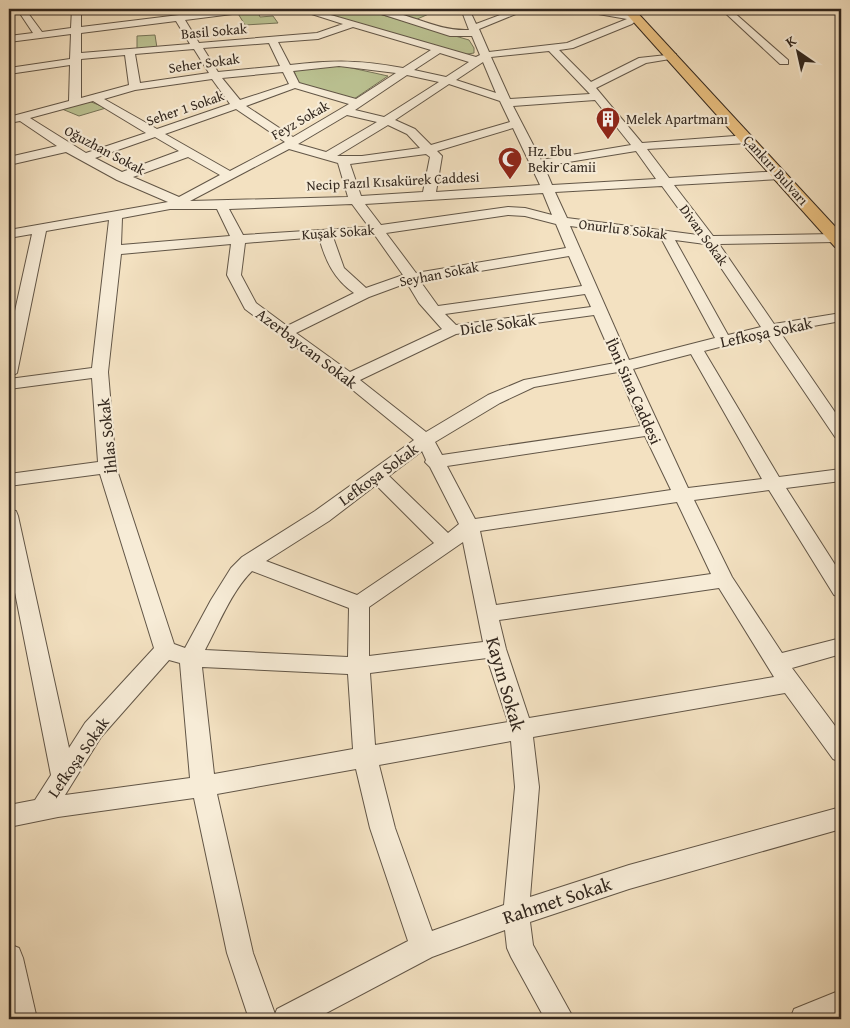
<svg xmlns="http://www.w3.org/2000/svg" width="850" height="1028" font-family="'Gentium Book Plus',serif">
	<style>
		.green { fill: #bbc292; stroke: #767458 }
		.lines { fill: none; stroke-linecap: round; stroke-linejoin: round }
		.minor-casing { stroke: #625647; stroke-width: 2 }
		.major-casing { stroke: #32271e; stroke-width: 2 }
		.minor { fill: #f7ecd7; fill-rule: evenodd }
		.major { fill: #eac080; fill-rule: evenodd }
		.labels { text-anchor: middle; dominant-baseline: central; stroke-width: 4.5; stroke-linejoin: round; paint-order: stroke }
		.far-street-label { font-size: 14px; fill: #32271e; stroke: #f7ecd7 }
		.far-poi-label { font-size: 14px; fill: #32271e; stroke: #f7ecd7; text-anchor: start }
		.street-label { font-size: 16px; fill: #32271e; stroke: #f7ecd7 }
		.near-street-label { font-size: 19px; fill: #32271e; stroke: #f7ecd7 }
	</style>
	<rect width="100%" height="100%" fill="#f3e1c1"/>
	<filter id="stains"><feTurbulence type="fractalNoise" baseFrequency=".004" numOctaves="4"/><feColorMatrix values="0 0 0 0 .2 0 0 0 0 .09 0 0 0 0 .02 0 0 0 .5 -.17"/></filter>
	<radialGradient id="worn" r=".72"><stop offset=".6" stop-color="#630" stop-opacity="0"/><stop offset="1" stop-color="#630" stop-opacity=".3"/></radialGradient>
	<g class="green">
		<path d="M 312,9 L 362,9 L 469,40 L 474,48 L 474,53 L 462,55 Z"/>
		<path d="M 377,9 L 440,9 L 415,20 Z"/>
		<path d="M 257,10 L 260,17 L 273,16 L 278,23 L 245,25 L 237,12 Z"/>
		<path d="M 155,35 L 157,48 L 137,49 L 137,36 Z"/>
		<path d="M 338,65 L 388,76 L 354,99 L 299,84 L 294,71 Z"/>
		<path d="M 89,101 L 106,108 L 79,116 L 62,109 Z"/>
	</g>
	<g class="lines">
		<defs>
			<g id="minor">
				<path d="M 17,9 L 25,9 L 42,32 L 71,28 L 72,9 L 81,9 L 81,27 L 228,9 L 253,9 L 248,12 L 185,20 L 199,43 L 317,33 L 343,24 L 296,9 L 310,9 L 476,57 L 480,55 L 472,36 L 450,36 L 366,9 C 401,7 434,32 469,30 L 461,9 L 469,9 L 476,24 L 516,9 L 528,9 L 479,29 L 489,52 L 567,43 L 627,19 L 587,12 L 583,9 L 602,9 L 638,15 L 640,17 L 632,24 L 573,48 L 559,50 L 591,82 L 639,58 L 676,54 L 676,58 L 646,63 L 596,88 L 642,143 L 748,135 L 754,139 L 748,143 L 647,149 L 669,178 L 780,171 L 786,175 L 780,179 L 674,185 L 713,236 L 836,234 L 841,236 L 841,241 L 836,242 L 719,244 L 774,324 L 841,313 L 841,321 L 780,332 L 841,421 L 841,438 L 835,437 L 766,335 L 704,351 L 779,477 L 841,469 L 841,481 L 786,488 L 841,574 L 841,597 L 834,595 L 769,490 L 694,500 L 732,577 L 782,653 L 841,638 L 841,654 L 792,668 L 841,734 L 841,762 L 833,759 L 785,693 L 533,737 L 539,787 L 530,897 L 629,865 L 841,807 L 841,829 L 629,889 L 530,922 L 533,945 L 574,1019 L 545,1019 L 511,957 L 507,948 L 505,930 L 432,957 L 315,1019 L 249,1019 L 227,953 L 194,798 L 58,817 L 9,827 L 9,805 L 35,800 L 51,775 L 9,562 L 9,510 L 16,511 L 18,516 L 69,748 L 85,723 L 154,648 L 100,474 L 9,486 L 9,474 L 98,462 L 92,378 L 9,389 L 9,379 L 92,368 L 109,220 L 46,231 L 17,373 L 9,378 L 9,338 L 32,234 L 9,238 L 9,230 L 168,202 L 117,180 L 66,152 L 9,165 L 9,157 L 57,146 L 20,121 L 9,123 L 9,117 L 69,101 L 70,65 L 9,74 L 9,68 L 70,59 L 71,34 L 9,42 L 9,36 L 33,33 ZM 176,21 L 190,44 L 81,53 L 81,33 ZM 353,27 L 431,50 L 403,68 C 359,60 334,60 290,65 L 278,42 L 318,39 ZM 269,43 L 280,66 L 218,72 L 203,48 ZM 194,49 L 209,73 L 140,83 L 135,54 ZM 549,51 L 590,94 L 510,99 L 491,57 ZM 440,53 L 469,62 L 446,77 L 414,70 ZM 125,55 L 129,85 L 81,98 L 81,59 ZM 483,62 L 496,93 L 456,80 ZM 339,66 L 396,73 L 356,99 L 299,83 L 293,71 ZM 283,72 L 289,84 L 240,100 L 222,78 ZM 407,75 L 439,82 L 384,117 L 355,110 ZM 212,79 L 230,104 L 157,129 L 104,99 L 135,90 ZM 449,84 L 500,101 L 510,122 L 431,145 L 415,129 L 395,120 ZM 295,88 L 349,104 L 293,137 L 246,106 ZM 595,100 L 631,145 L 541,160 L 513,106 ZM 93,101 L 146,133 L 86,153 L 30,118 ZM 236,109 L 285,142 L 230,171 L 165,134 ZM 347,115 L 377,122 L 326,152 L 298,144 ZM 388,125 L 407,134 L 420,148 L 362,156 L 337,156 ZM 513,128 L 540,185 L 436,192 L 442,156 L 437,151 ZM 155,137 L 179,151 L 122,172 L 95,158 ZM 289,149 L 338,163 L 348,197 L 190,201 ZM 636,151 L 656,179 L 552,185 L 544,166 ZM 426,154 L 430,157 L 423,192 L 361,196 L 350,164 ZM 188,157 L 220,175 L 179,197 L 133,177 ZM 662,186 L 698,235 L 567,218 L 555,192 ZM 543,193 L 552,215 L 525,208 L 508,207 L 381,225 L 365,204 ZM 352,204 L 369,227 L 243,235 L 229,209 ZM 170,209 L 217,209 L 230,236 L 121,245 L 122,218 ZM 508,215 L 525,216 L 556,224 L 566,248 L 416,273 L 386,233 ZM 570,226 L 661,238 L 715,338 L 629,360 ZM 374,234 L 403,275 L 366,288 L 344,268 L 333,237 ZM 319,237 C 325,260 334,279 354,293 L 287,326 L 256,303 L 241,275 L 245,243 ZM 675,240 L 705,244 L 761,327 L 728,335 ZM 231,244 L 227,275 L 245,309 L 343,382 L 414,440 L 315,511 L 242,557 L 231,568 L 211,600 L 185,648 L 174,644 L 116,467 L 108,372 L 121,254 ZM 569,256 L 582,286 L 438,306 L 420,281 ZM 407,283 L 419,303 L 442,329 L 350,372 L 296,333 L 369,297 ZM 585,294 L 591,307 L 456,325 L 445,314 ZM 594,315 L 615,363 L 524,380 L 488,395 L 426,432 L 360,380 L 456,334 ZM 691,354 L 762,479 L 688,488 L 633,369 ZM 618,372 L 641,426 L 442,455 L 435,442 L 500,403 L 534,387 ZM 645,436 L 671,490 L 475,519 L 447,466 ZM 422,451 L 426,460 L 425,462 L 430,467 L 459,524 L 448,533 L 389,476 ZM 376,485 L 434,543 L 357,595 L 266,561 L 329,521 ZM 677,502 L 711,574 L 496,605 L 480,531 ZM 463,542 L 483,642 L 369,656 L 369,607 ZM 252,571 L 349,608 L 348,657 L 205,650 C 219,624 231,592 252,571 ZM 719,588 L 774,677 L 529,718 L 506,649 L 499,620 ZM 487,658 L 508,722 L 375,745 L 370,673 ZM 169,660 L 180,663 L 190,778 L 65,795 L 101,737 ZM 202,667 L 348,674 L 353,749 L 214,774 ZM 511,741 L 515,787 L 504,905 L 432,931 L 395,828 L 379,765 ZM 356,769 L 370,828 L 408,941 L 277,1009 L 275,1014 L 253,953 L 217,794 Z"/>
				<path d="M 721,9 L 730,9 L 788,60 L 788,64 L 780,64 Z"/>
				<path d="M 9,944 L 19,948 L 23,958 L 37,1019 L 9,1019 Z"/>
				<path d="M 841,990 L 841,1018 L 790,1019 L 794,1009 Z"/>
			</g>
			<path id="major" d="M 622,9 L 634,9 L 841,233 L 841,248 L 835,247 Z"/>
		</defs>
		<use href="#minor" class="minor-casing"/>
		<use href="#major" class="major-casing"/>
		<use href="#minor" class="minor"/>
		<use href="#major" class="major"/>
	</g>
	<defs>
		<symbol id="building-pin" viewBox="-11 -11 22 30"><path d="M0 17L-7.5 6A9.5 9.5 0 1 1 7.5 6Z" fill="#8f2418" stroke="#f7ecd7"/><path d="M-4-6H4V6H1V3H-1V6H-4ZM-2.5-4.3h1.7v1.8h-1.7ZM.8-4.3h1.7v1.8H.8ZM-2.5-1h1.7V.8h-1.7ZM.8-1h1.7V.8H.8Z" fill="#fff"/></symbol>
		<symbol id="mosque-pin" viewBox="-11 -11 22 30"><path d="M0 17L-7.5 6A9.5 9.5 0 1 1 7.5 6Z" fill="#8f2418" stroke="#f7ecd7"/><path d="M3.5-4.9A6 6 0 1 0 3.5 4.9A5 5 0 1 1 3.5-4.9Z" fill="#fff"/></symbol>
	</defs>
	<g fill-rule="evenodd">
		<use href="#building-pin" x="594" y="105" width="28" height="38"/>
		<use href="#mosque-pin" x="496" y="145" width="28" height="38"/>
	</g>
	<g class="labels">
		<g class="far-street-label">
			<text transform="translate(214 31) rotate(-5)">Basil Sokak</text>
			<text transform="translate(204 63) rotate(-8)">Seher Sokak</text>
			<text transform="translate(185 108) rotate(-19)">Seher 1 Sokak</text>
			<text transform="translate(300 120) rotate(-30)">Feyz Sokak</text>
			<text transform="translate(105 150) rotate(28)">Oğuzhan Sokak</text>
			<text transform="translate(776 170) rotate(48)">Çankırı Bulvarı</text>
			<text transform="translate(393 181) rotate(-3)">Necip Fazıl Kısakürek Caddesi</text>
			<text transform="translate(623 229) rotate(7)">Onurlu 8 Sokak</text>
			<text transform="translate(338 232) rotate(-4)">Kuşak Sokak</text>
			<text transform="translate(704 235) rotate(54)">Divan Sokak</text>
			<text transform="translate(439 274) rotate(-11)">Seyhan Sokak</text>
		</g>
		<g class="far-poi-label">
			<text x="626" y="119">Melek Apartmanı</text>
			<text x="528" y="151">Hz. Ebu<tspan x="528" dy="16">Bekir Camii</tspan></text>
		</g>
		<g class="street-label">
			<text transform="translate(498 324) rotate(-8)">Dicle Sokak</text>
			<text transform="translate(766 332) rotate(-12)">Lefkoşa Sokak</text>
			<text transform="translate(307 348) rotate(37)">Azerbaycan Sokak</text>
			<text transform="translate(634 391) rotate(66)">İbni Sina Caddesi</text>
			<text transform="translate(107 436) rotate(-96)">İhlas Sokak</text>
			<text transform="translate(378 474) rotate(-36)">Lefkoşa Sokak</text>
			<text transform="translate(78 757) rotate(-55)">Lefkoşa Sokak</text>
		</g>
		<g class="near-street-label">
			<text transform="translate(506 684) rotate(74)">Kayın Sokak</text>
			<text transform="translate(557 900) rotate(-18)">Rahmet Sokak</text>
		</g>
	</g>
	<rect width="850" height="1028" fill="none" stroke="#f3e1c1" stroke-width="30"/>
	<rect x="10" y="10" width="830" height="1008" fill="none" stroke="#32271e" stroke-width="2.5"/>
	<rect x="15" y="15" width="820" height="998" fill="none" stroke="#32271e"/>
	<g transform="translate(798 52) rotate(326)" stroke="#f7ecd7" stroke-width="4" paint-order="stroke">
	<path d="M0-4L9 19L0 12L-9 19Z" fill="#32271e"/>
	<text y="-8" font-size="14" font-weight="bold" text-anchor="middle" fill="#32271e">K</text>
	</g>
	<rect width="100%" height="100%" filter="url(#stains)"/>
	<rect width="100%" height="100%" fill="url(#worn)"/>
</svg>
